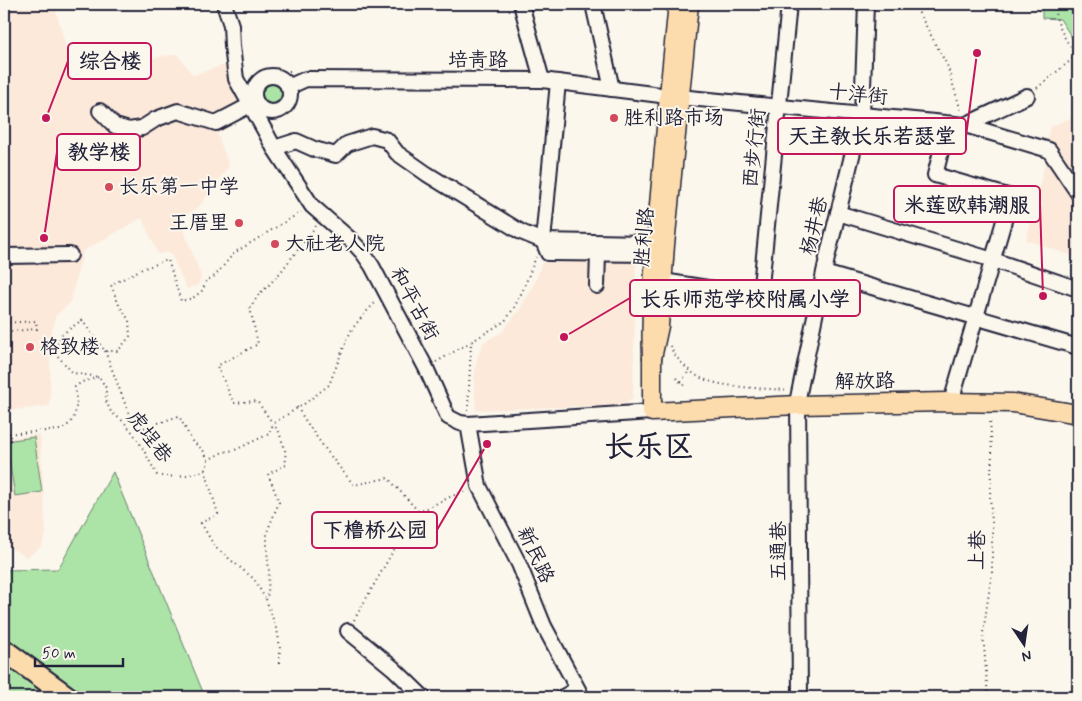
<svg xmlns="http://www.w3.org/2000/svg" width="1082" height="701" font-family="Mynerve,'LXGW WenKai TC',sans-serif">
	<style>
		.built { fill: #fce9da }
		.green { fill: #ace3a6; stroke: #678270 }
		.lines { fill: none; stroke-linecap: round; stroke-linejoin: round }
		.minor-casing { stroke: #22223b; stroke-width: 18 }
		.major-casing { stroke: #22223b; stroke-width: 21 }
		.highway-casing { stroke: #22223b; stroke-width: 24 }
		.path { stroke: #22223b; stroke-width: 2; stroke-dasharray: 1 4; stroke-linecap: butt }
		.minor { stroke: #fbf7ec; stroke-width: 14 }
		.major { stroke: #fcdcac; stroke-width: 18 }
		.highway { stroke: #fcdcac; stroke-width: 20 }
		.poi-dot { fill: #d1495b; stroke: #fbf7ec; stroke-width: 2 }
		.labels { text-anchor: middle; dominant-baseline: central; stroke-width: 4; stroke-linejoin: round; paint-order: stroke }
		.street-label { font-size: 20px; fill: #22223b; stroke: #fbf7ec }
		.poi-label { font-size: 20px; fill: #22223b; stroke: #fbf7ec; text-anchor: start }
		.town-label { font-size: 30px; font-weight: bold; fill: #22223b; stroke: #fbf7ec }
		.leader { fill: none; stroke: #c2185b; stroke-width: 2 }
		.callout-dot { fill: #c2185b; stroke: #fbf7ec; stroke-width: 2 }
		.callout { fill: #fbf7ec; stroke: #c2185b; stroke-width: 2 }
		.callout-label { font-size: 21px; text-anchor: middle; font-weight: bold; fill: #22223b }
	</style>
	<rect width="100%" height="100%" fill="#fbf7ec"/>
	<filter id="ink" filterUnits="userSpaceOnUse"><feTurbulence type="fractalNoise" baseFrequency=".02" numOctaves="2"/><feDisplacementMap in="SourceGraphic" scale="10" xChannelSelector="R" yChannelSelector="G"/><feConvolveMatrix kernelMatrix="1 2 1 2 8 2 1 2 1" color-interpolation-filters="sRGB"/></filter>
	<g filter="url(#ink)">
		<g class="built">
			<path d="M 4,4 L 57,4 L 55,7 L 69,59 L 106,66 L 177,54 L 193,75 L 224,65 L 237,92 L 243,101 L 239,104 L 248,115 L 217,133 L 229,166 L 198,208 L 179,218 L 201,276 L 198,285 L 187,289 L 170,252 L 158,254 L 142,218 L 83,251 L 70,303 L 56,315 L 50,338 L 50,406 L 4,411 Z"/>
			<path d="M 1078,115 L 1078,258 L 1026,240 L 1047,155 L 1043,154 L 1050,127 Z"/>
			<path d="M 636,259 L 633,397 L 624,405 L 476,410 L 474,381 L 477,358 L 484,342 L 502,332 L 520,309 L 535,282 L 542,263 Z"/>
			<path d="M 40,435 L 46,533 L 42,546 L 27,557 L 4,544 L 4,438 Z"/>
		</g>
		<g class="green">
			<path d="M 1042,4 L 1078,4 L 1078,47 L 1060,19 L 1042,18 Z"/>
			<circle cx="272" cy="94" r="12"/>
			<path d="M 34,437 L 42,492 L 15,496 L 6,441 Z"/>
			<path d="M 113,472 L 205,697 L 4,697 L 4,570 L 58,569 Z"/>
		</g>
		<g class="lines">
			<defs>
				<g id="minor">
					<path d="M 224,4 L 231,25 L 232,46 L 236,79 L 265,131 L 274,148 L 312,206 L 351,240 L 363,253 L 372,266 L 426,368 L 448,417 L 460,423 L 468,424 L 652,412"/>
					<path d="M 521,4 L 542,80"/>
					<path d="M 593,4 L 612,89"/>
					<circle cx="272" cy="94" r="18"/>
					<path d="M 558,82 L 543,241 L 643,243"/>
					<path d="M 288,87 L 306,79 L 542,80 L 668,96"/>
					<path d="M 679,97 L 965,125 L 1027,96"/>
					<path d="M 100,111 L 115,126 L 129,130 L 142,128 L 156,119 L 178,111 L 216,123 L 256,102"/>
					<path d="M 948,124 L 935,175 L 1011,197 L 953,395"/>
					<path d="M 965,125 L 1049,150 L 1078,193"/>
					<path d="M 274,148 L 296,141 L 314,149 L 336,155 L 347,144 L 372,136 L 387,140 L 397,153 L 427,174 L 521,232 L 543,241 L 548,253 L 656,254"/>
					<path d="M 838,213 L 993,260 L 1078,289"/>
					<path d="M 4,256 L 70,255"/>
					<path d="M 824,273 L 1078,347"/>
					<path d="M 663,281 L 817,305"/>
					<path d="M 597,286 L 598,254"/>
					<path d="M 760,296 L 789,4"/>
					<path d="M 468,424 L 479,486 L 519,564 L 544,626 L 582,697"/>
					<path d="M 348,631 L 393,668 L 423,697"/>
					<path d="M 563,697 L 577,689"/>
					<path d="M 800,697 L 798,398 L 827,258 L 862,115 L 866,4"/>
				</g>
				<g id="major">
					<path d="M 678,4 C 671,71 665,138 659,205 C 655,256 650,307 652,358 L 659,326 L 665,245 L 689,4"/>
					<path d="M 652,358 L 652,412 L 798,405 L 946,402 L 1013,403 L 1078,414"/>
				</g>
				<path id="highway" d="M 4,650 L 68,697"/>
			</defs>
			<use href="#minor" class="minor-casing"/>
			<use href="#major" class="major-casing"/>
			<use href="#highway" class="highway-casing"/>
			<g class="path">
				<path d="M 914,4 L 947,65 L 961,111"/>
				<path d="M 1054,4 C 1054,24 1072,50 1078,59"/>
				<path d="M 1057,4 L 1078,9"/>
				<path d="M 259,71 L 291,71"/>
				<path d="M 1037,88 L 1076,56"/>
				<path d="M 100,148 L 108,136"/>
				<path d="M 838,153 L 843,126"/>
				<path d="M 4,323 L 36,321 L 37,329 L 11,331 L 4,334"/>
				<path d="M 670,346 C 675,358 688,371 699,377 C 720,388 761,388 785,390"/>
				<path d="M 105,351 L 129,414 L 138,428 L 143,428 L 179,416 L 192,441 L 203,450 L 208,460"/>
				<path d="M 436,362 L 471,342"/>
				<path d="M 100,378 L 106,388 L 106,401 L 111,412 L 124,422 L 133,433 L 142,447 L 157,475 L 166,477 L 187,475 L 204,471 L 207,466 L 208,460 L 223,452 L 235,450 L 269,434 L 273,424 L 280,419 L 304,404 L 329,385 L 345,344 L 352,329 L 365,313 L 377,301"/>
				<path d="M 676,378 L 686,387"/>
				<path d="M 681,382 L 690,370"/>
				<path d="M 297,407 C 314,435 333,460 354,485 L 388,478 L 419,512"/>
				<path d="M 468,411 L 471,342 L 505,321 L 514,308 L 523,290 L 536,257"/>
				<path d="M 4,434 L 60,430 C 79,421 77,404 75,387 L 82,382 L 99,377 L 73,373 L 55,353 L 61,335 L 82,320 L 105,351 L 118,351 L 130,336 L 129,320 L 119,305 L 111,285 L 142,269 L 168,260 L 181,301 L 193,298 L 203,290 L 206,281 L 215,276 L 234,253 L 301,212"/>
				<path d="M 205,470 L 218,514 L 201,523 L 215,547 L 254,579 L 265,598"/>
				<path d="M 354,620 L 409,523 L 419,512 L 452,496 L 468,490"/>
				<path d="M 279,663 L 280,649 L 278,634 L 266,599 L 268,593 L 269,571 L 267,551 L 267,532 L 279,502 L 268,474 L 286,465 L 285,450 L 279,432 L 257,401 L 234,403 L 217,366 L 258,344 L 250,308 L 259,294 L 267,287 L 280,273 L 316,226"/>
				<path d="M 988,697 L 983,633 L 992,572 L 992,522 L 990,497 L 992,453 L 990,418"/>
			</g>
			<use href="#minor" class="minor"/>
			<use href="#major" class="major"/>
			<use href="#highway" class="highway"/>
		</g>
	</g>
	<g class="poi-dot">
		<circle cx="614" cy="118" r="5"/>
		<circle cx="109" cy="187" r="5"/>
		<circle cx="239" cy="223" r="5"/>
		<circle cx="275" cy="244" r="5"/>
		<circle cx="30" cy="347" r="5"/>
	</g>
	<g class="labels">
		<g class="street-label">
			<text x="478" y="60">培青路</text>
			<text transform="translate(858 95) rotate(6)">十洋街</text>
			<text transform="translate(755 148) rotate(-84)">西步行街</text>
			<text transform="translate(815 226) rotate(-77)">杨井巷</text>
			<text transform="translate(645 237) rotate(-85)">胜利路</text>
			<text transform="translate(414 304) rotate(62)">和平古街</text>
			<text transform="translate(865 382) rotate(-1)">解放路</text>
			<text transform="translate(149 437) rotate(52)">虎埕巷</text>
			<text transform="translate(978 550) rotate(-88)">上巷</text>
			<text transform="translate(779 551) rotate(-90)">五通巷</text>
			<text transform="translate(535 555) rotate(65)">新民路</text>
		</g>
		<g class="poi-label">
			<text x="624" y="118">胜利路市场</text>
			<text x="119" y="187">长乐第一中学</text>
			<text x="229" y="223" text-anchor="end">王厝里</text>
			<text x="285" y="244">大社老人院</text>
			<text x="40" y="347">格致楼</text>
		</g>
		<g class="town-label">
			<text x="649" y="447">长乐区</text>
		</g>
	</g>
	<path class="leader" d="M46 118L68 61M977 53L966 136M44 238L57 152M1043 296L1040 204M564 337L630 298M487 444L437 530"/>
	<g class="callout-dot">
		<circle cx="46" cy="118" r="5"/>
		<circle cx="977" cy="53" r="5"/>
		<circle cx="44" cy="238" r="5"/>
		<circle cx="1043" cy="296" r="5"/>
		<circle cx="564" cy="337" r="5"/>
		<circle cx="487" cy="444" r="5"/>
	</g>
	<g class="callout">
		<rect x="68" y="43" width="83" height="36" rx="5"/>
		<rect x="778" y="118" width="188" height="36" rx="5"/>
		<rect x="57" y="134" width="83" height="36" rx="5"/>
		<rect x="894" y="186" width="146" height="36" rx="5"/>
		<rect x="630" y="280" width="230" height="36" rx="5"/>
		<rect x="312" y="512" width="125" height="36" rx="5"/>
	</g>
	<g class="callout-label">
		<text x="110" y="68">综合楼</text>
		<text x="872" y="143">天主教长乐若瑟堂</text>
		<text x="99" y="159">教学楼</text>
		<text x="967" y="212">米莲欧韩潮服</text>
		<text x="745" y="306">长乐师范学校附属小学</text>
		<text x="375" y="537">下橹桥公园</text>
	</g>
	<rect width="1082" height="701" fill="none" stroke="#fbf7ec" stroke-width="20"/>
	<rect x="10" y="10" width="1062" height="681" fill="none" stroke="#22223b" stroke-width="2" filter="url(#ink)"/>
	<g transform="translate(1024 644) rotate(167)" stroke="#fbf7ec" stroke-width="4" paint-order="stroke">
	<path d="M0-4L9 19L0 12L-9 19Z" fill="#22223b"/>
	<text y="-8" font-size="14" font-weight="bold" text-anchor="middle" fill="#22223b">N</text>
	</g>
	<path d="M35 658v8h88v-8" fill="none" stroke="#22223b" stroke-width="2.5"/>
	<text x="42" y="658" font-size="15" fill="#22223b" stroke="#fbf7ec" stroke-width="4" paint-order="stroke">50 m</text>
</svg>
